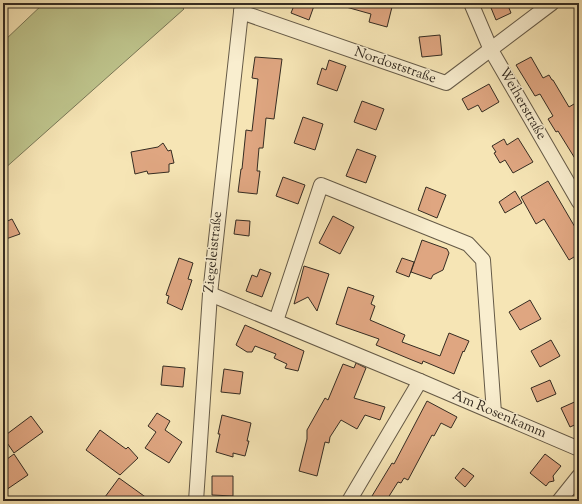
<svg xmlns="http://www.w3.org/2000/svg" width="582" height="504" font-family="'Sorts Mill Goudy',serif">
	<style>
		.green { fill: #bec48c; stroke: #7a7857 }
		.building { fill: #dfa681; stroke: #352c22 }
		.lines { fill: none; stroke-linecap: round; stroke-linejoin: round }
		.minor-casing { stroke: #655a47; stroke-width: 16 }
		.minor { stroke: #f9eecf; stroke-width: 14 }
		.labels { text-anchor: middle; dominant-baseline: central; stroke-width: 3; stroke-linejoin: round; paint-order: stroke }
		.street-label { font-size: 14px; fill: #352c22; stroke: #f9eecf }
	</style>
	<rect width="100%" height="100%" fill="#f6e5b5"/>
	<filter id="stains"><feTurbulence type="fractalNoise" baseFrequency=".005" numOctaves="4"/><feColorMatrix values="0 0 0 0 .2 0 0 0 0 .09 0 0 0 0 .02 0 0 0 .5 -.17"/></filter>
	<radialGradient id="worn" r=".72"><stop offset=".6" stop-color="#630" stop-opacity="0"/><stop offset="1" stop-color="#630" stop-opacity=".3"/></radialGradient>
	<path class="green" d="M 44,3 L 178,3 L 184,9 L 3,170 L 3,40 L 4,41 Z"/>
	<g class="building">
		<path d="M 295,3 L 315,3 L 309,20 L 291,13 Z"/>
		<path d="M 347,3 L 393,3 L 387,27 L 369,22 L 371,14 L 346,7 Z"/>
		<path d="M 489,3 L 507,3 L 511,13 L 496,20 Z"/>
		<path d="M 440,35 L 442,55 L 422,57 L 419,37 Z"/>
		<path d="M 255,57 L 282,59 L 274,119 L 266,118 L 263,148 L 259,148 L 257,171 L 260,171 L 257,194 L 238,192 L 241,169 L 242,169 L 246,130 L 252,131 L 258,79 L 252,78 Z"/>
		<path d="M 531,57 L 543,78 L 549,75 L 552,80 L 553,80 L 569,107 L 574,104 L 579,113 L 579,165 L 558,131 L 556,132 L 548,119 L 553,116 L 540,94 L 535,96 L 516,65 Z"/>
		<path d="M 329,60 L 346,66 L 337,91 L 317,84 L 322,68 L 326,70 Z"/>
		<path d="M 489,84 L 499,102 L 482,112 L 478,105 L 468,110 L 462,99 Z"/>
		<path d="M 362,101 L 384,109 L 376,130 L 354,122 Z"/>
		<path d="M 303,117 L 323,124 L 315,150 L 294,143 Z"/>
		<path d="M 518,138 L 533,162 L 513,173 L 505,160 L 500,163 L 494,153 L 496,152 L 492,146 L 504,139 L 507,145 Z"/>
		<path d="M 163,143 L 168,151 L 171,150 L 174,163 L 169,164 L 169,172 L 148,174 L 147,171 L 135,174 L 131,152 L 158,147 Z"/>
		<path d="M 357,149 L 376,156 L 366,183 L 346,176 Z"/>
		<path d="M 283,177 L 305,185 L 298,204 L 276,196 Z"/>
		<path d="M 548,181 L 579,234 L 579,254 L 569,260 L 544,219 L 536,224 L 521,197 Z"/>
		<path d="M 426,187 L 446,195 L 437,218 L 418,210 Z"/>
		<path d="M 515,191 L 522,203 L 505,213 L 499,202 Z"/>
		<path d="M 333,216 L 354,227 L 340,254 L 319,243 Z"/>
		<path d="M 12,219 L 20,234 L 3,240 L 3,223 Z"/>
		<path d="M 236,220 L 250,221 L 249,236 L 234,234 Z"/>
		<path d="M 422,240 L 447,249 L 449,253 L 443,270 L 433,275 L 431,279 L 411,272 Z"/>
		<path d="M 179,258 L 193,263 L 188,279 L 192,280 L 182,310 L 167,303 L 169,296 L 166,295 Z"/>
		<path d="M 402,258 L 414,262 L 409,277 L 396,272 Z"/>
		<path d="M 304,266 L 329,274 L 317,311 L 308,297 L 294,304 Z"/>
		<path d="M 260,269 L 271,273 L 262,297 L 246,291 L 252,275 L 257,277 Z"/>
		<path d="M 348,287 L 374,296 L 371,304 L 375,306 L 370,320 L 405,335 L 402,342 L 440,356 L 449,333 L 469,341 L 464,352 L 463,351 L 454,374 L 423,361 L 422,364 L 412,360 L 376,345 L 379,339 L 336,324 Z"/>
		<path d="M 530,300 L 541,319 L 520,330 L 509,312 Z"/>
		<path d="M 245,325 L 304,351 L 298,371 L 285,368 L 287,364 L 274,358 L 276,354 L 255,346 L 252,352 L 247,352 L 236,345 Z"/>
		<path d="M 551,340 L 560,356 L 540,367 L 531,351 Z"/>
		<path d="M 356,363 L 366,368 L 354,398 L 385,407 L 380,420 L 365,415 L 357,429 L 341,420 L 330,437 L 329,443 L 325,442 L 317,476 L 299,471 L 307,439 L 307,430 L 325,398 L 328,400 L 343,364 L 354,368 Z"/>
		<path d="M 163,366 L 185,368 L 183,387 L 161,385 Z"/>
		<path d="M 224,369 L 243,372 L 240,394 L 221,392 Z"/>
		<path d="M 550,380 L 556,394 L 537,402 L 531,388 Z"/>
		<path d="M 579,400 L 579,423 L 570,427 L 561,408 Z"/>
		<path d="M 427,401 L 457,417 L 451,428 L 441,423 L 434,436 L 432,435 L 408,480 L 404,478 L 401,483 L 398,482 L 386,501 L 369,501 L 392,463 L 394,464 Z"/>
		<path d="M 157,413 L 170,421 L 165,430 L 182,442 L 169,463 L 145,448 L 156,432 L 148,426 Z"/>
		<path d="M 222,415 L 251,423 L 247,441 L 249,441 L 245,456 L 233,453 L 233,457 L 216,452 L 220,434 L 218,434 Z"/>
		<path d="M 31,416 L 43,432 L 14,453 L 3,437 Z"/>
		<path d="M 100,430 L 126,449 L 128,447 L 138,458 L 120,475 L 86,450 Z"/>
		<path d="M 14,454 L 28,475 L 3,492 L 3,462 Z"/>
		<path d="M 545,454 L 561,466 L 553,476 L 554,481 L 549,482 L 546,486 L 530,473 Z"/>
		<path d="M 463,468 L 474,476 L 465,487 L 455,478 Z"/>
		<path d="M 212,476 L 233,476 L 233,496 L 212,495 Z"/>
		<path d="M 119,478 L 151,501 L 102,501 Z"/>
	</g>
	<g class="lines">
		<defs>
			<g id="minor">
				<path d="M 471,3 L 491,50 L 579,202"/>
				<path d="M 241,12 L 446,83 L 552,3"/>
				<path d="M 210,294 L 420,381 L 579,449"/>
				<path d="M 276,321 L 321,185 L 468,244 L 483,260 L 494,413"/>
				<path d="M 196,501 L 210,294 L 242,3"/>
				<path d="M 349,501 L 420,381"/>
				<path d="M 559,501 L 579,476"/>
			</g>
		</defs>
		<use href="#minor" class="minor-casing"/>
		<use href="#minor" class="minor"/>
	</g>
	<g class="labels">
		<g class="street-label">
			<text transform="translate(395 66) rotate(19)">Nordoststraße</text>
			<text transform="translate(522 104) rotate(60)">Weiherstraße</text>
			<text transform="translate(214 252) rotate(-84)">Ziegeleistraße</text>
			<text transform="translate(499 415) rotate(23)">Am Rosenkamm</text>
		</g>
	</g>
	<rect width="582" height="504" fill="none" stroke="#f6e5b5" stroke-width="16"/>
	<rect x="4" y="4" width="574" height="496" fill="none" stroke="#352c22" stroke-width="2"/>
	<rect x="8" y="8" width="566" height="488" fill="none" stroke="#352c22"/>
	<rect width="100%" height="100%" filter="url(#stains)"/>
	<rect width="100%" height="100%" fill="url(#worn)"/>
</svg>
